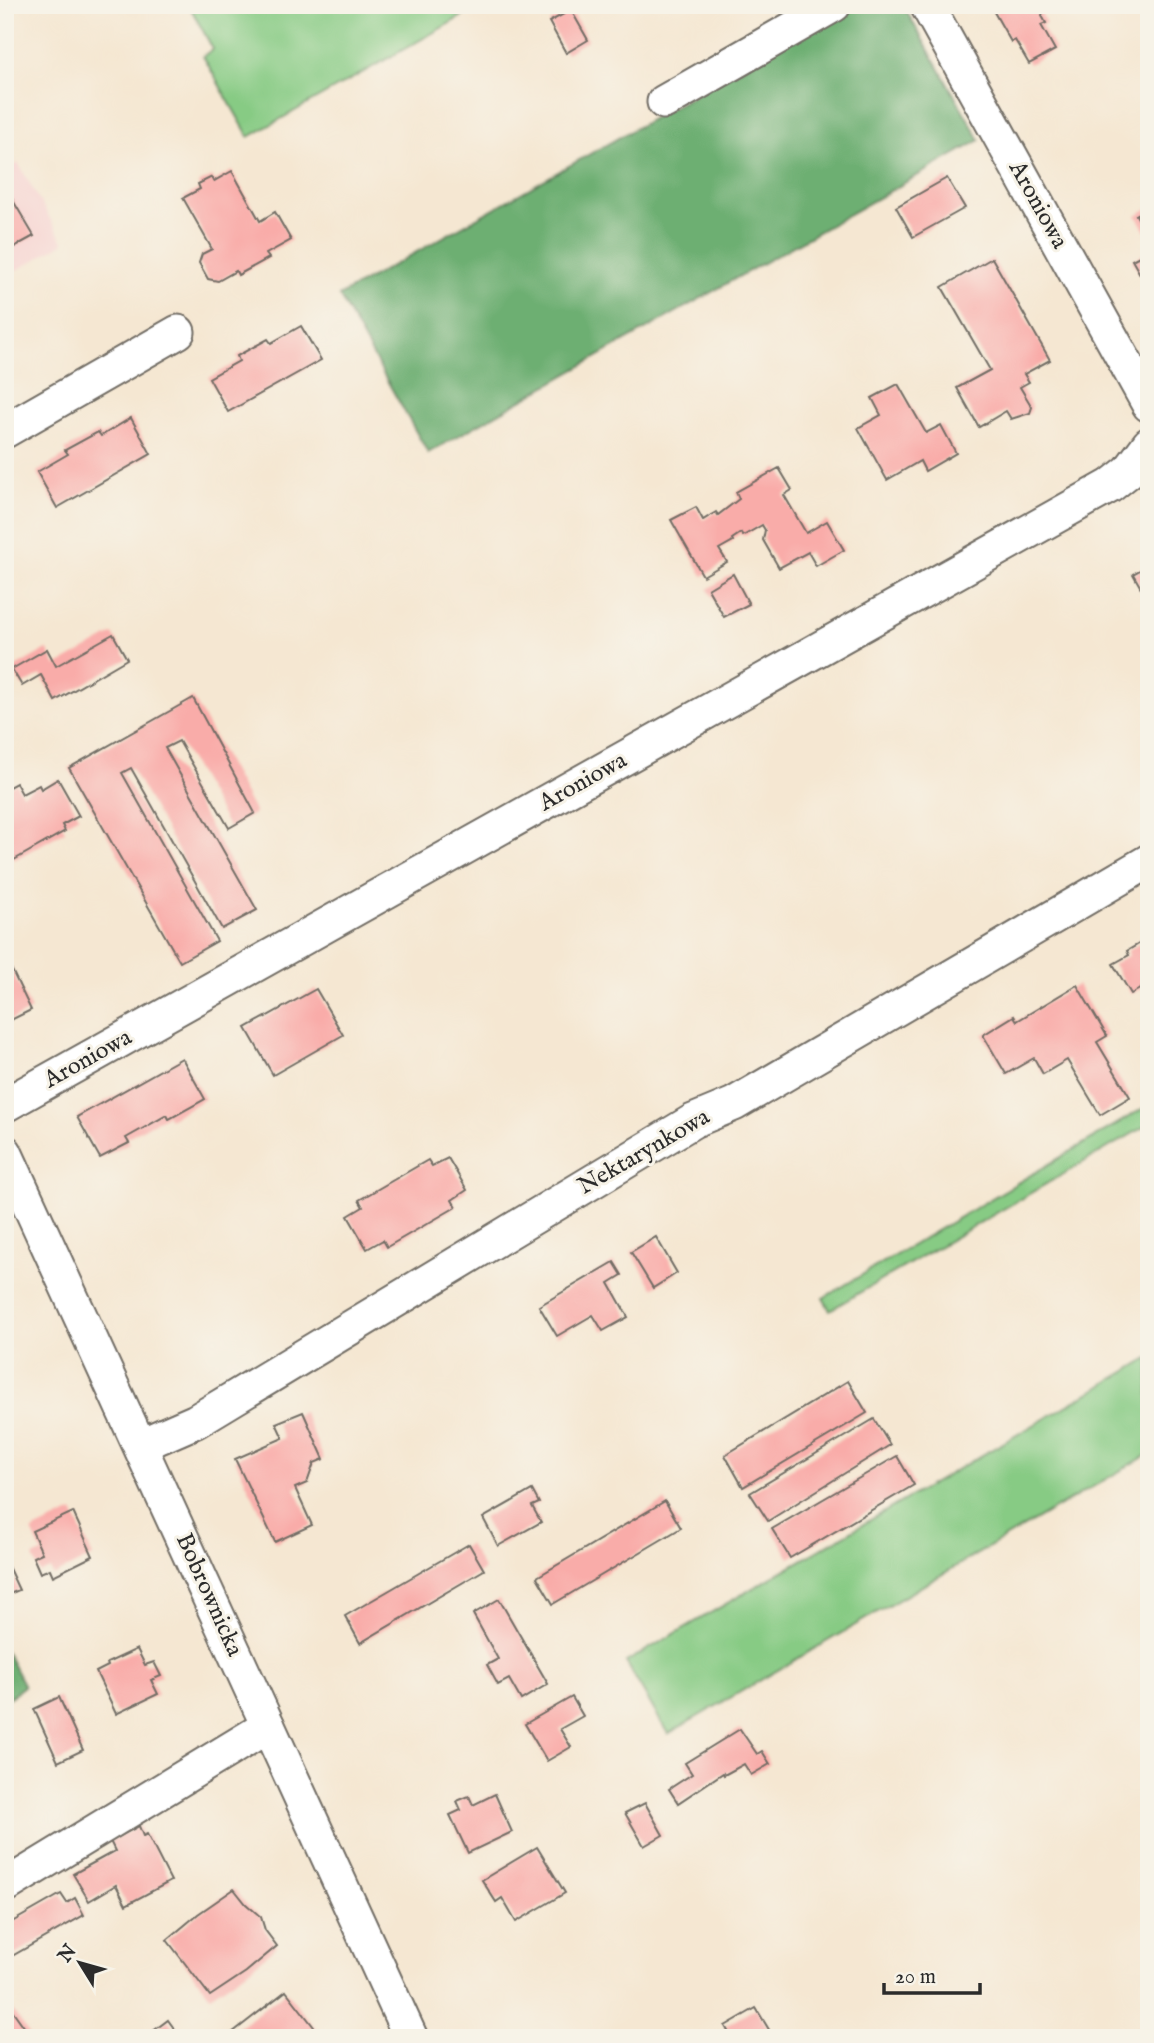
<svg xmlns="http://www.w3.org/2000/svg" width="1154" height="2043" font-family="'IM FELL English',serif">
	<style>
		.built { fill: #f7d0cf }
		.green { fill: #87cb84; stroke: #597b58; stroke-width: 2 }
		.forest { fill: #6daf72; stroke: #4c6d4e; stroke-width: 2 }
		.building { fill: #f9aca9 }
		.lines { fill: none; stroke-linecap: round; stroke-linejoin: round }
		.minor-casing { stroke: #726d65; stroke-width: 37 }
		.minor { stroke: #fff; stroke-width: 33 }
		.labels { text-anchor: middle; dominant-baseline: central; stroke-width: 6; stroke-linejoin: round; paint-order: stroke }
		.street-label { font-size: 24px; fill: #2b2b2b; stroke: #f7f3e8 }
	</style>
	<rect width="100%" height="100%" fill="#f7f3e8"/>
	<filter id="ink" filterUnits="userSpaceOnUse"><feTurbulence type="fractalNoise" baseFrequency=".0143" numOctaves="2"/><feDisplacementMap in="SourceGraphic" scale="14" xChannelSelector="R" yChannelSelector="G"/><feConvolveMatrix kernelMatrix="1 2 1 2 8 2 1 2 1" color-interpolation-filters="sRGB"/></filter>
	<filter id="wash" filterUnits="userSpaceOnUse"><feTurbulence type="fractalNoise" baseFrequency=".00686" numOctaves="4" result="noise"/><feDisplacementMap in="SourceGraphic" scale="28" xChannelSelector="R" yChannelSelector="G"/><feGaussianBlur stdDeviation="1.57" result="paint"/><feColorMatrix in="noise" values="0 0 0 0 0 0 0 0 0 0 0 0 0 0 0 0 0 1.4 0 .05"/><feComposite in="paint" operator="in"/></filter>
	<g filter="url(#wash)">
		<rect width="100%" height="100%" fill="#f5e7d2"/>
		<path class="built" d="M 18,163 L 64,243 L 5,277 L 5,171 Z"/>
		<g class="green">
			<path d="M 189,5 L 482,5 L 249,137 L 203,56 L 213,49 Z"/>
			<path d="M 1149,1105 L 1149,1124 L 830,1310 L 823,1298 Z"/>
			<path d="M 1149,1358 L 1149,1454 L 668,1734 L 626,1662 Z"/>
		</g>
		<g class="forest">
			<path d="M 853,5 L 903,5 L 980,140 L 428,453 L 339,296 Z"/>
			<path d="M 5,1650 L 24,1686 L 5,1701 Z"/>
		</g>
		<g id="blocks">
			<g class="building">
				<path d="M 1005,5 L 1044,5 L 1042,16 L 1046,23 L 1041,25 L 1055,50 L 1029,64 L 1015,40 L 1011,42 L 994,12 Z"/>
				<path d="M 571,10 L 588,40 L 566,53 L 549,22 Z"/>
				<path d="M 232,171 L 260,221 L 275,212 L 291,240 L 266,254 L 269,258 L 238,275 L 236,271 L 218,281 L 208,279 L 199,263 L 202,254 L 212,249 L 183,198 L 200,189 L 198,184 L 212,177 L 214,181 Z"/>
				<path d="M 947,178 L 965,208 L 913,237 L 896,207 Z"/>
				<path d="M 5,187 L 34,236 L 5,252 Z"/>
				<path d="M 1149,208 L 1149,238 L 1136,215 Z"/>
				<path d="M 1149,251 L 1149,290 L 1132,260 Z"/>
				<path d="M 992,258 L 1050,360 L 1024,374 L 1029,382 L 1020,387 L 1032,407 L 1030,413 L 1011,419 L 1006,411 L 979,427 L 957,388 L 990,370 L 942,287 Z"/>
				<path d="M 301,326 L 321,360 L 228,412 L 209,378 L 239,361 L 237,356 L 268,339 L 271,343 Z"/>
				<path d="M 898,384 L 926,433 L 941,425 L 956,453 L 925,471 L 920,461 L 887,480 L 858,428 L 881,415 L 872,398 Z"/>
				<path d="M 131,418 L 151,454 L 57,508 L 37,472 L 68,454 L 65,450 L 98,432 L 101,436 Z"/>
				<path d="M 779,468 L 792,490 L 784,495 L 806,533 L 827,521 L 844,550 L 816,566 L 808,552 L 779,568 L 763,540 L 765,530 L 762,525 L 743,536 L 741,533 L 732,539 L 733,541 L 719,549 L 727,562 L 703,576 L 671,520 L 696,507 L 703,520 L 716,512 L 718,515 L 739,499 L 736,492 Z"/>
				<path d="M 1149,565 L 1149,602 L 1133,574 Z"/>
				<path d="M 733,574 L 749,604 L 724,617 L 708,589 Z"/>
				<path d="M 113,634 L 127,659 L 55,701 L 41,675 L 22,686 L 12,669 L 47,649 L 56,666 Z"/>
				<path d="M 193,698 L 255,813 L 229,828 L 179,741 L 165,748 L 257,910 L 222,929 L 131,768 L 122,773 L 217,941 L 180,962 L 69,768 Z"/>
				<path d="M 58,779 L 79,816 L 62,825 L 65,831 L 14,860 L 5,844 L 5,789 L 16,783 L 22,794 L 39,785 L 41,789 Z"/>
				<path d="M 1149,938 L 1149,988 L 1147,985 L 1131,994 L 1113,964 L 1129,955 L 1127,951 Z"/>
				<path d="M 7,960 L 31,1010 L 5,1023 L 5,961 Z"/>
				<path d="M 1077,985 L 1107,1036 L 1097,1042 L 1130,1097 L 1100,1115 L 1067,1060 L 1043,1074 L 1034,1058 L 1006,1074 L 983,1035 L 1014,1016 L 1017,1021 Z"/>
				<path d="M 316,989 L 343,1035 L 273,1075 L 246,1028 Z"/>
				<path d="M 182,1058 L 205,1099 L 169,1119 L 167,1115 L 126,1138 L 129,1143 L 100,1158 L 77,1117 Z"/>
				<path d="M 448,1158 L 467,1190 L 452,1200 L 456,1207 L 387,1247 L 383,1240 L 367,1249 L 348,1216 L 363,1207 L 359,1200 L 428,1160 L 432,1166 Z"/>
				<path d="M 656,1237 L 677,1273 L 653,1288 L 631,1252 Z"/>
				<path d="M 614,1262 L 622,1275 L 609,1283 L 628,1317 L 603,1331 L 593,1315 L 557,1336 L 539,1306 Z"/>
				<path d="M 848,1381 L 867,1413 L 743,1487 L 725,1455 Z"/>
				<path d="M 303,1412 L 324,1459 L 314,1463 L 307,1483 L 295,1488 L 312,1525 L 275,1542 L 235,1459 L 283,1438 L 276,1423 Z"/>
				<path d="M 874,1419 L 890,1445 L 768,1521 L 750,1493 Z"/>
				<path d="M 897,1456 L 914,1485 L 790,1558 L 772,1529 Z"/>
				<path d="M 532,1490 L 539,1503 L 532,1506 L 541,1522 L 498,1546 L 483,1518 Z"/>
				<path d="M 665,1501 L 681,1528 L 553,1604 L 537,1577 Z"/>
				<path d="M 73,1512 L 93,1556 L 53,1576 L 50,1569 L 40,1573 L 33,1557 L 42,1553 L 32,1531 Z"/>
				<path d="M 469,1544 L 484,1570 L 360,1643 L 345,1616 Z"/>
				<path d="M 5,1560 L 19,1590 L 5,1596 Z"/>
				<path d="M 499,1599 L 548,1684 L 521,1700 L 509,1679 L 498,1685 L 487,1665 L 498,1659 L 473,1614 Z"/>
				<path d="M 137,1649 L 145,1665 L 154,1662 L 161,1676 L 151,1680 L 158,1694 L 116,1714 L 96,1672 L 108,1666 L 107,1663 Z"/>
				<path d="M 59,1697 L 83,1750 L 58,1762 L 34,1709 Z"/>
				<path d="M 572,1697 L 583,1716 L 560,1729 L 571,1747 L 547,1761 L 525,1724 Z"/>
				<path d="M 740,1729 L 757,1754 L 762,1751 L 770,1764 L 751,1775 L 744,1764 L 724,1775 L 723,1773 L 678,1803 L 669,1789 L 692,1774 L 685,1763 Z"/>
				<path d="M 495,1794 L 512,1832 L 468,1853 L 450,1815 L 461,1810 L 457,1801 L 469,1796 L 473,1805 Z"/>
				<path d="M 645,1803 L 663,1835 L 644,1846 L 625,1813 Z"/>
				<path d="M 139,1826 L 143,1836 L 147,1834 L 171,1881 L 126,1905 L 116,1885 L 89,1901 L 73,1874 L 115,1851 L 110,1841 Z"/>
				<path d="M 537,1847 L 565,1893 L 516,1922 L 502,1898 L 496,1902 L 482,1880 Z"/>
				<path d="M 234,1889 L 246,1904 L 261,1917 L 265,1930 L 277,1946 L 246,1972 L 210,1996 L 167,1940 L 198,1914 Z"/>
				<path d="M 61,1894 L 67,1903 L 75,1898 L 84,1915 L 12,1956 L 9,1952 L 5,1954 L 5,1926 Z"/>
				<path d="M 286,1991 L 317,2031 L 308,2038 L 229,2038 L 228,2036 Z"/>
				<path d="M 5,2000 L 32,2038 L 5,2038 Z"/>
				<path d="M 756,2008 L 774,2038 L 732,2038 L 725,2026 Z"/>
				<path d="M 168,2020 L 181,2038 L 144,2038 Z"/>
			</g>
		</g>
	</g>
	<g filter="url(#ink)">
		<use href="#blocks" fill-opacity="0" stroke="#726d65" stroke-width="2"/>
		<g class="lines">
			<defs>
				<g id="minor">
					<path d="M 927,5 L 1149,405"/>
					<path d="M 664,102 L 834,5"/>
					<path d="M 5,431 L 178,332"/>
					<path d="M 5,1105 L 1110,486 L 1129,471 L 1149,444"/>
					<path d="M 5,1152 L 411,2038"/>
					<path d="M 141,1445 L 196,1421 L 693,1121 L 734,1104 L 1149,861"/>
					<path d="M 5,1886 L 268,1726"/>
				</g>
			</defs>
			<use href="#minor" class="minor-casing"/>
			<use href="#minor" class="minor"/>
		</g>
	</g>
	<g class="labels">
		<g class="street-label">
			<text transform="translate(1038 205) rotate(61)">Aroniowa</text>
			<text transform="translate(583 782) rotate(-29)">Aroniowa</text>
			<text transform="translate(88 1059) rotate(-29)">Aroniowa</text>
			<text transform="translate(644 1152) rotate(-30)">Nektarynkowa</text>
			<text transform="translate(209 1595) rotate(66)">Bobrownicka</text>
		</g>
	</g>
	<rect width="1154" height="2043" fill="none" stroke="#f7f3e8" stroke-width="28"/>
	<g transform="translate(80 1963) rotate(307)" stroke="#f7f3e8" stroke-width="5" paint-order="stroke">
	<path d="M0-5L12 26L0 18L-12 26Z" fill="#2b2b2b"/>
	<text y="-10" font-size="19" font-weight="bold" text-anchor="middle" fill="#2b2b2b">N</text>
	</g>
	<path d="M884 1983v10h96v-10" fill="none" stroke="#2b2b2b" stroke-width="3.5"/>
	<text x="895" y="1983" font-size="21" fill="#2b2b2b" stroke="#f7f3e8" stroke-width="5" paint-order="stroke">20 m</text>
</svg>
